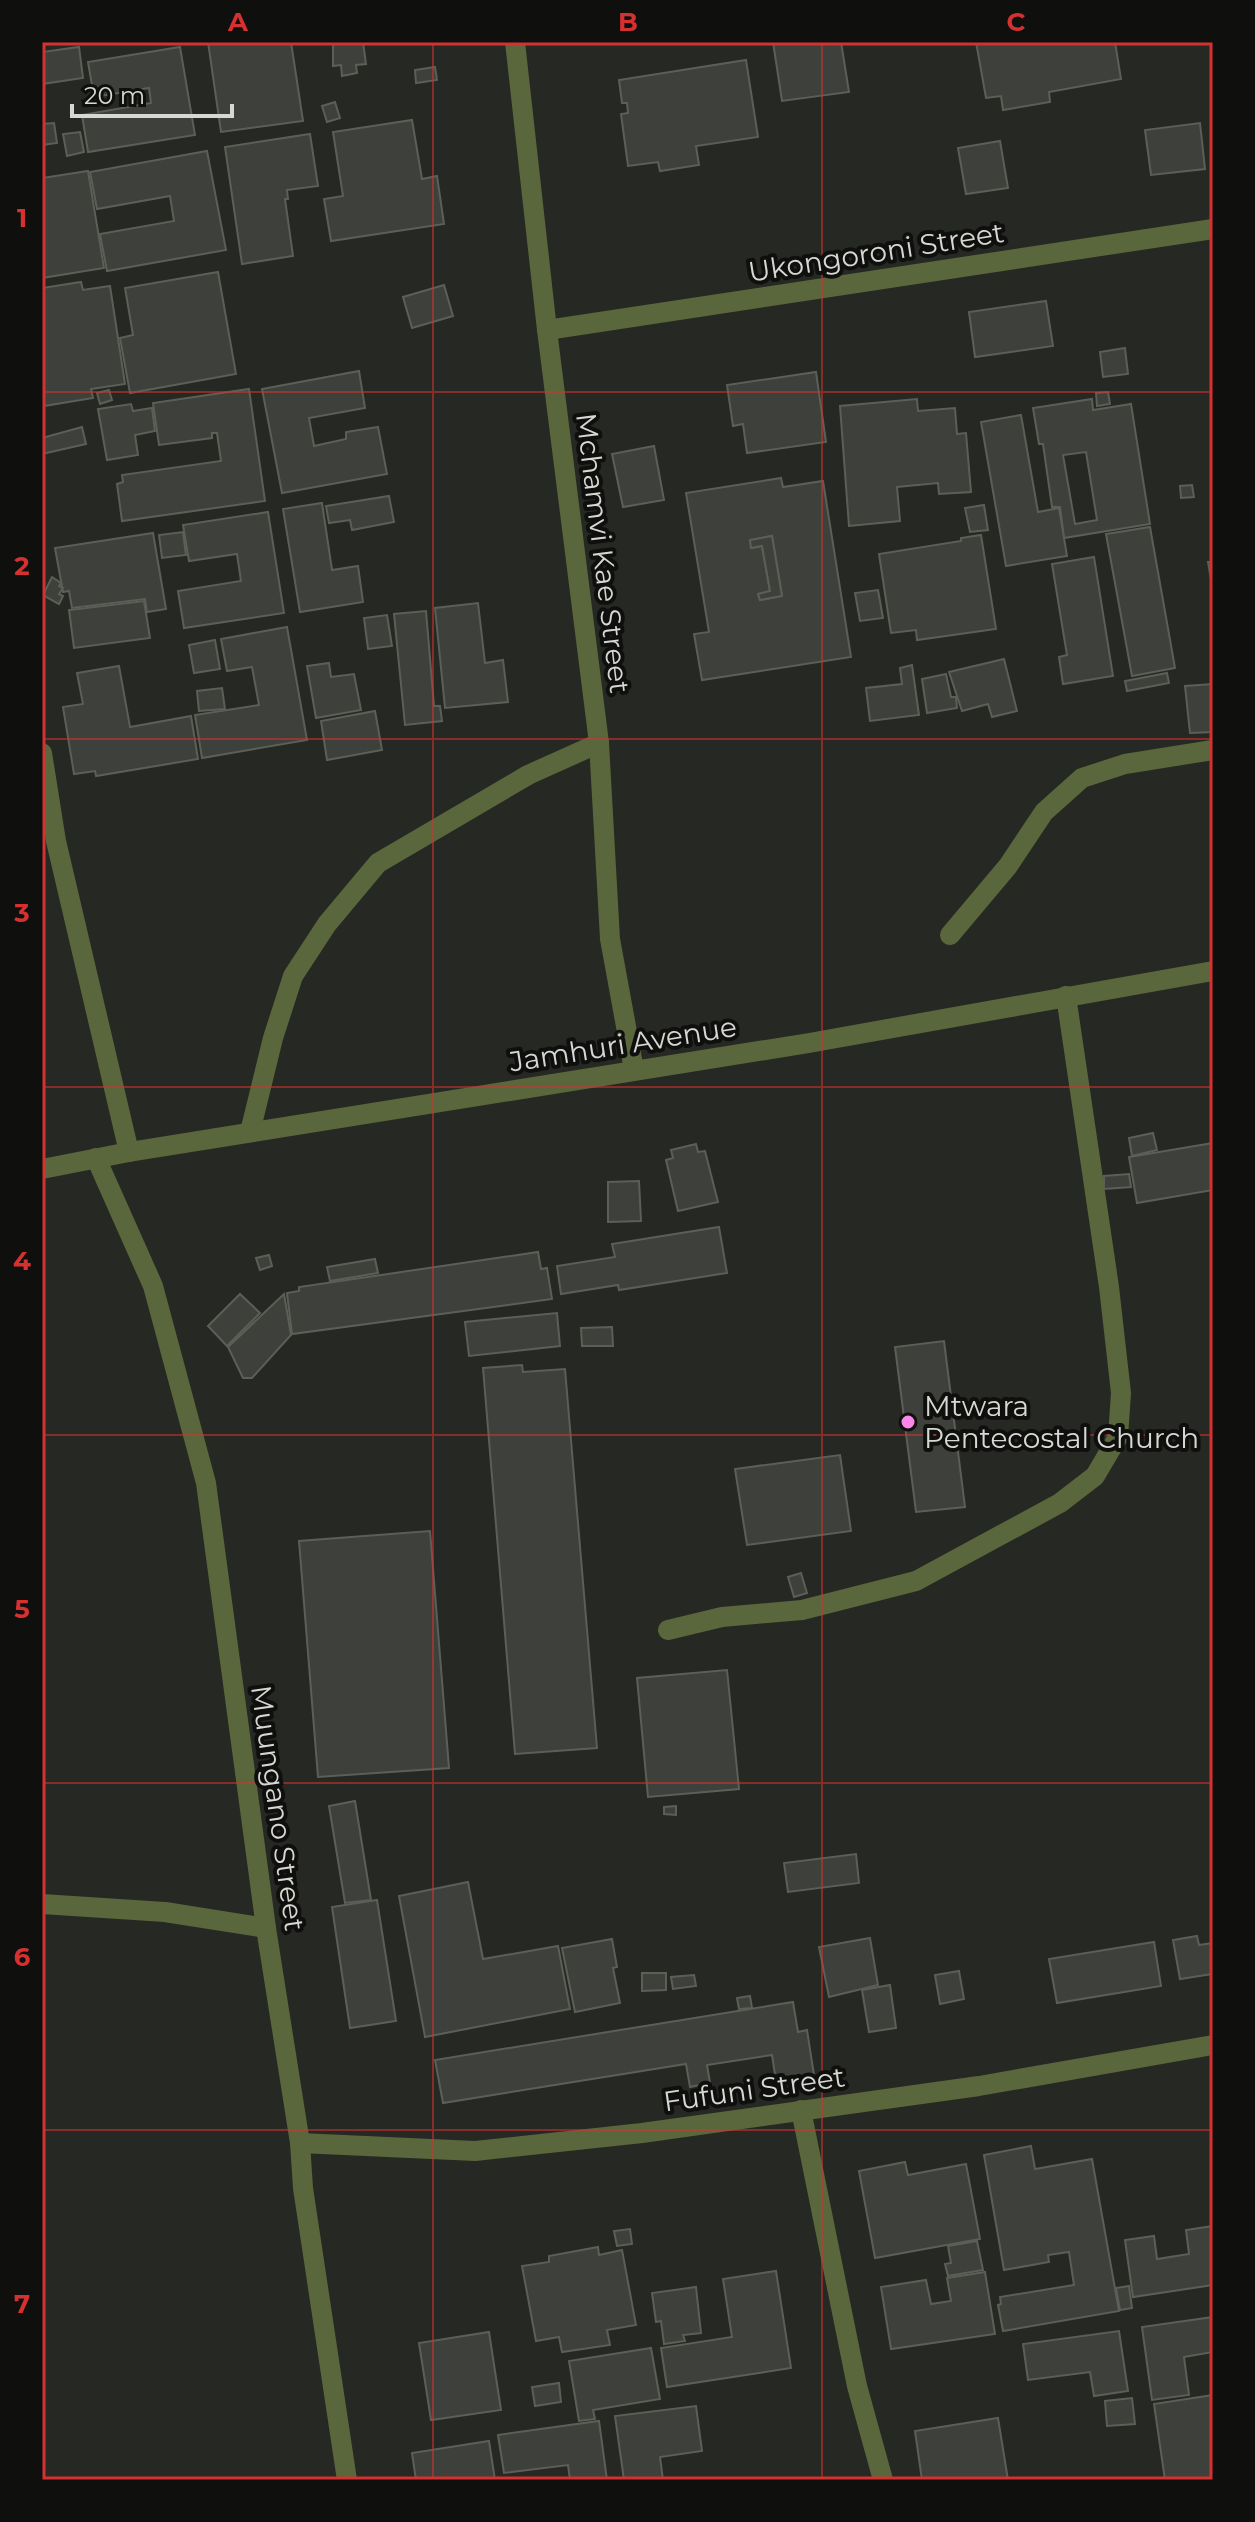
<svg xmlns="http://www.w3.org/2000/svg" width="1255" height="2522" font-family="Montserrat,sans-serif">
	<style>
		.building { fill: #3e403b; stroke: #5c5e58; stroke-width: 2; fill-rule: evenodd }
		.lines { fill: none; stroke-linecap: round; stroke-linejoin: round }
		.minor { stroke: #5a663b; stroke-width: 20 }
		.grid { fill: none; stroke: #d63131; stroke-width: 2; stroke-opacity: 0.55 }
		.poi-dot { fill: #f987e8; stroke: #0f100e; stroke-width: 3 }
		.labels { text-anchor: middle; dominant-baseline: central; stroke-width: 8; stroke-linejoin: round; paint-order: stroke }
		.street-label { font-size: 28px; fill: #d7d8d5; stroke: #0f100e }
		.poi-label { font-size: 28px; fill: #d7d8d5; stroke: #0f100e; text-anchor: start }
		.neatline { fill: none; stroke: #d63131; stroke-width: 3 }
		.grid-label { font-size: 26px; text-anchor: middle; font-weight: bold; fill: #d63131 }
	</style>
	<rect width="100%" height="100%" fill="#262823"/>
	<g class="building">
		<path d="M 208,42 L 291,42 L 303,121 L 221,132 Z"/>
		<path d="M 333,42 L 363,42 L 366,64 L 356,65 L 357,73 L 342,76 L 341,65 L 333,66 Z"/>
		<path d="M 773,42 L 841,42 L 849,92 L 782,101 Z"/>
		<path d="M 976,42 L 1115,42 L 1121,79 L 1049,92 L 1050,102 L 1003,110 L 1001,96 L 986,98 Z"/>
		<path d="M 79,47 L 83,78 L 42,84 L 42,52 Z"/>
		<path d="M 180,47 L 195,135 L 88,152 L 82,115 L 151,103 L 149,88 L 94,97 L 88,62 Z"/>
		<path d="M 746,60 L 758,137 L 696,146 L 699,165 L 660,171 L 658,162 L 628,166 L 621,114 L 628,113 L 627,103 L 622,103 L 619,80 Z"/>
		<path d="M 435,67 L 437,80 L 416,83 L 415,70 Z"/>
		<path d="M 335,102 L 340,118 L 327,122 L 322,106 Z"/>
		<path d="M 412,120 L 422,179 L 437,176 L 444,224 L 331,241 L 324,199 L 343,196 L 333,132 Z"/>
		<path d="M 54,123 L 57,143 L 42,145 L 42,124 Z"/>
		<path d="M 1200,123 L 1205,169 L 1151,175 L 1145,130 Z"/>
		<path d="M 80,132 L 84,152 L 67,156 L 63,134 Z"/>
		<path d="M 310,134 L 318,186 L 287,190 L 288,199 L 285,199 L 293,256 L 242,264 L 225,147 Z"/>
		<path d="M 1000,141 L 1008,188 L 966,194 L 958,148 Z"/>
		<path d="M 207,151 L 226,250 L 107,271 L 100,234 L 174,221 L 170,196 L 97,209 L 90,172 Z"/>
		<path d="M 88,171 L 104,268 L 42,278 L 42,178 Z"/>
		<path d="M 218,272 L 236,374 L 130,393 L 120,338 L 133,335 L 125,288 Z"/>
		<path d="M 81,282 L 83,290 L 110,286 L 125,384 L 91,389 L 93,398 L 44,406 L 42,288 Z"/>
		<path d="M 444,285 L 453,316 L 412,328 L 403,297 Z"/>
		<path d="M 1046,301 L 1053,346 L 975,357 L 969,312 Z"/>
		<path d="M 1125,348 L 1128,374 L 1103,377 L 1100,352 Z"/>
		<path d="M 359,371 L 365,408 L 309,418 L 314,446 L 346,439 L 346,432 L 378,427 L 387,474 L 282,493 L 262,389 Z"/>
		<path d="M 816,372 L 826,442 L 747,453 L 743,424 L 733,426 L 727,385 Z"/>
		<path d="M 249,389 L 265,501 L 122,521 L 117,484 L 123,482 L 122,475 L 221,461 L 217,433 L 212,433 L 212,438 L 159,445 L 153,403 Z"/>
		<path d="M 109,390 L 112,400 L 100,404 L 97,393 Z"/>
		<path d="M 1108,392 L 1110,404 L 1097,406 L 1096,393 Z"/>
		<path d="M 917,399 L 918,411 L 955,408 L 957,434 L 966,433 L 971,492 L 939,494 L 938,483 L 897,487 L 900,521 L 849,526 L 840,406 Z"/>
		<path d="M 1092,399 L 1093,410 L 1131,404 L 1150,524 L 1064,538 L 1060,507 L 1052,507 L 1043,444 L 1039,444 L 1033,408 ZM 1086,452 L 1097,520 L 1075,524 L 1063,455 Z"/>
		<path d="M 131,404 L 133,411 L 152,408 L 155,431 L 135,435 L 138,455 L 107,460 L 98,409 Z"/>
		<path d="M 1021,415 L 1038,512 L 1059,508 L 1067,556 L 1006,566 L 981,422 Z"/>
		<path d="M 82,427 L 86,444 L 42,454 L 42,438 Z"/>
		<path d="M 654,446 L 664,500 L 623,507 L 612,454 Z"/>
		<path d="M 781,478 L 783,487 L 823,481 L 851,657 L 702,680 L 694,634 L 709,632 L 686,493 ZM 772,536 L 782,596 L 760,600 L 758,594 L 770,591 L 762,546 L 751,548 L 750,540 Z"/>
		<path d="M 1192,485 L 1194,497 L 1181,498 L 1180,486 Z"/>
		<path d="M 389,496 L 394,522 L 352,530 L 350,520 L 329,523 L 326,506 Z"/>
		<path d="M 322,503 L 332,570 L 358,566 L 363,602 L 300,612 L 283,509 Z"/>
		<path d="M 984,505 L 988,530 L 970,532 L 965,508 Z"/>
		<path d="M 268,512 L 284,613 L 184,628 L 178,591 L 241,581 L 237,554 L 189,561 L 183,525 Z"/>
		<path d="M 1150,527 L 1175,668 L 1132,676 L 1106,534 Z"/>
		<path d="M 183,532 L 186,555 L 162,558 L 159,535 Z"/>
		<path d="M 153,533 L 166,609 L 147,612 L 145,599 L 72,608 L 69,591 L 63,592 L 55,548 Z"/>
		<path d="M 981,535 L 996,629 L 917,640 L 916,630 L 891,633 L 879,554 L 961,541 L 961,538 Z"/>
		<path d="M 772,536 L 782,596 L 760,600 L 758,594 L 770,591 L 762,546 L 751,548 L 750,540 Z"/>
		<path d="M 1094,557 L 1113,676 L 1063,684 L 1059,657 L 1067,655 L 1052,564 Z"/>
		<path d="M 1208,562 L 1213,562 L 1213,591 Z"/>
		<path d="M 52,577 L 61,583 L 59,586 L 63,588 L 59,594 L 63,596 L 59,604 L 43,595 Z"/>
		<path d="M 878,590 L 883,618 L 860,621 L 855,593 Z"/>
		<path d="M 144,601 L 150,638 L 74,648 L 69,610 Z"/>
		<path d="M 478,603 L 485,663 L 503,660 L 508,702 L 445,708 L 435,608 Z"/>
		<path d="M 426,611 L 434,706 L 440,706 L 442,721 L 405,725 L 394,614 Z"/>
		<path d="M 387,615 L 392,646 L 368,649 L 364,618 Z"/>
		<path d="M 287,627 L 307,740 L 202,758 L 195,715 L 259,705 L 252,667 L 227,671 L 221,639 Z"/>
		<path d="M 215,640 L 220,669 L 194,673 L 189,645 Z"/>
		<path d="M 1004,659 L 1017,711 L 992,717 L 988,704 L 962,711 L 949,672 Z"/>
		<path d="M 329,663 L 331,677 L 354,674 L 361,710 L 316,718 L 307,666 Z"/>
		<path d="M 912,665 L 919,715 L 870,721 L 866,688 L 902,684 L 900,668 Z"/>
		<path d="M 119,666 L 130,727 L 191,716 L 198,759 L 96,776 L 95,771 L 74,774 L 63,707 L 83,704 L 77,673 Z"/>
		<path d="M 1167,673 L 1169,683 L 1127,691 L 1125,681 Z"/>
		<path d="M 946,674 L 951,697 L 956,697 L 957,708 L 927,713 L 922,679 Z"/>
		<path d="M 1213,684 L 1213,732 L 1190,733 L 1185,686 Z"/>
		<path d="M 222,688 L 225,709 L 199,711 L 197,691 Z"/>
		<path d="M 375,711 L 382,750 L 327,760 L 321,721 Z"/>
		<path d="M 1153,1133 L 1157,1150 L 1132,1156 L 1129,1138 Z"/>
		<path d="M 1213,1143 L 1213,1190 L 1137,1203 L 1129,1157 Z"/>
		<path d="M 696,1144 L 698,1152 L 705,1151 L 718,1202 L 678,1211 L 666,1160 L 673,1158 L 671,1150 Z"/>
		<path d="M 1129,1174 L 1131,1187 L 1104,1189 L 1104,1176 Z"/>
		<path d="M 639,1181 L 641,1221 L 608,1222 L 608,1182 Z"/>
		<path d="M 719,1227 L 727,1273 L 619,1290 L 618,1285 L 561,1294 L 557,1266 L 615,1257 L 612,1244 Z"/>
		<path d="M 538,1252 L 541,1269 L 547,1268 L 552,1299 L 292,1334 L 287,1293 L 299,1291 L 299,1287 Z"/>
		<path d="M 269,1255 L 272,1266 L 260,1270 L 256,1258 Z"/>
		<path d="M 375,1259 L 378,1273 L 330,1281 L 327,1267 Z"/>
		<path d="M 240,1294 L 260,1313 L 227,1346 L 208,1326 Z"/>
		<path d="M 284,1294 L 291,1335 L 252,1378 L 243,1378 L 228,1347 Z"/>
		<path d="M 557,1313 L 560,1346 L 469,1356 L 465,1322 Z"/>
		<path d="M 612,1327 L 613,1346 L 582,1346 L 581,1328 Z"/>
		<path d="M 944,1341 L 965,1507 L 916,1512 L 895,1347 Z"/>
		<path d="M 522,1365 L 523,1372 L 565,1369 L 597,1748 L 515,1754 L 483,1368 Z"/>
		<path d="M 840,1455 L 851,1531 L 747,1545 L 735,1469 Z"/>
		<path d="M 430,1531 L 449,1768 L 318,1777 L 299,1541 Z"/>
		<path d="M 801,1573 L 807,1593 L 794,1597 L 788,1577 Z"/>
		<path d="M 727,1670 L 739,1789 L 648,1797 L 637,1678 Z"/>
		<path d="M 355,1801 L 371,1900 L 345,1903 L 329,1806 Z"/>
		<path d="M 676,1806 L 676,1815 L 664,1814 L 664,1807 Z"/>
		<path d="M 856,1854 L 859,1883 L 788,1892 L 784,1863 Z"/>
		<path d="M 468,1882 L 483,1959 L 558,1946 L 570,2009 L 425,2037 L 399,1896 Z"/>
		<path d="M 377,1900 L 396,2021 L 350,2028 L 332,1907 Z"/>
		<path d="M 1197,1936 L 1199,1945 L 1213,1943 L 1213,1974 L 1180,1979 L 1173,1940 Z"/>
		<path d="M 870,1938 L 878,1985 L 829,1997 L 819,1947 Z"/>
		<path d="M 612,1939 L 617,1967 L 613,1968 L 620,2003 L 575,2012 L 562,1948 Z"/>
		<path d="M 1154,1942 L 1161,1986 L 1057,2003 L 1049,1959 Z"/>
		<path d="M 959,1971 L 964,1999 L 940,2004 L 935,1975 Z"/>
		<path d="M 642,1973 L 666,1973 L 666,1990 L 642,1991 Z"/>
		<path d="M 694,1975 L 696,1986 L 673,1989 L 671,1977 Z"/>
		<path d="M 890,1985 L 896,2028 L 869,2032 L 862,1990 Z"/>
		<path d="M 750,1996 L 752,2008 L 739,2009 L 737,1998 Z"/>
		<path d="M 793,2002 L 798,2032 L 807,2030 L 814,2075 L 776,2081 L 772,2055 L 707,2065 L 710,2083 L 690,2087 L 686,2064 L 443,2103 L 435,2060 Z"/>
		<path d="M 1031,2146 L 1035,2169 L 1092,2159 L 1119,2311 L 1003,2331 L 998,2305 L 1001,2304 L 1000,2297 L 1074,2285 L 1069,2252 L 1048,2255 L 1049,2262 L 1004,2270 L 984,2155 Z"/>
		<path d="M 905,2162 L 908,2175 L 966,2164 L 980,2239 L 875,2258 L 859,2171 Z"/>
		<path d="M 1213,2226 L 1213,2285 L 1133,2297 L 1125,2240 L 1154,2236 L 1157,2259 L 1189,2254 L 1186,2230 Z"/>
		<path d="M 630,2229 L 632,2244 L 617,2246 L 614,2231 Z"/>
		<path d="M 977,2241 L 983,2270 L 948,2276 L 945,2264 L 951,2263 L 948,2246 Z"/>
		<path d="M 598,2247 L 599,2255 L 622,2250 L 636,2325 L 607,2330 L 610,2345 L 562,2352 L 559,2337 L 536,2341 L 522,2266 L 549,2262 L 549,2256 Z"/>
		<path d="M 776,2271 L 791,2368 L 667,2387 L 661,2348 L 732,2337 L 723,2279 Z"/>
		<path d="M 985,2272 L 995,2334 L 891,2349 L 881,2287 L 926,2280 L 931,2304 L 951,2301 L 947,2278 Z"/>
		<path d="M 1129,2286 L 1132,2308 L 1120,2310 L 1116,2288 Z"/>
		<path d="M 696,2287 L 701,2333 L 683,2335 L 685,2341 L 664,2344 L 661,2321 L 656,2322 L 652,2293 Z"/>
		<path d="M 1213,2317 L 1213,2352 L 1184,2357 L 1189,2395 L 1152,2400 L 1142,2327 Z"/>
		<path d="M 1119,2331 L 1128,2391 L 1094,2396 L 1090,2372 L 1028,2380 L 1023,2344 Z"/>
		<path d="M 489,2332 L 501,2410 L 431,2420 L 419,2343 Z"/>
		<path d="M 651,2348 L 660,2399 L 593,2410 L 595,2419 L 579,2421 L 569,2361 Z"/>
		<path d="M 559,2383 L 561,2402 L 535,2406 L 532,2387 Z"/>
		<path d="M 1213,2395 L 1213,2480 L 1165,2480 L 1154,2404 Z"/>
		<path d="M 1132,2398 L 1135,2424 L 1107,2426 L 1105,2401 Z"/>
		<path d="M 696,2406 L 702,2451 L 660,2457 L 663,2480 L 624,2480 L 615,2416 Z"/>
		<path d="M 998,2418 L 1008,2480 L 922,2480 L 915,2431 Z"/>
		<path d="M 599,2421 L 607,2480 L 570,2480 L 568,2465 L 504,2473 L 498,2435 Z"/>
		<path d="M 489,2441 L 495,2480 L 416,2480 L 412,2453 Z"/>
	</g>
	<g class="lines">
		<g class="minor">
			<path d="M 515,42 L 547,330 L 599,743 L 610,939 L 634,1070"/>
			<path d="M 547,330 L 1213,229"/>
			<path d="M 42,753 L 56,841 L 129,1152"/>
			<path d="M 950,935 L 1008,866 L 1044,812 L 1082,778 L 1125,764 L 1213,750"/>
			<path d="M 250,1132 L 273,1038 L 293,976 L 327,924 L 378,863 L 528,775 L 599,743"/>
			<path d="M 96,1158 L 153,1286 L 206,1483 L 266,1928 L 300,2143 L 303,2188 L 347,2480"/>
			<path d="M 42,1169 L 129,1152 L 809,1043 L 1213,971"/>
			<path d="M 668,1630 L 722,1617 L 802,1610 L 916,1581 L 1060,1503 L 1095,1476 L 1118,1437 L 1121,1393 L 1109,1287 L 1066,996"/>
			<path d="M 42,1904 L 165,1912 L 266,1928"/>
			<path d="M 801,2110 L 857,2386 L 883,2480"/>
			<path d="M 300,2143 L 475,2151 L 642,2133 L 979,2086 L 1213,2045"/>
		</g>
	</g>
	<path class="grid" d="M 433,42 L 433,2480M 822,42 L 822,2480M 42,392 L 1213,392M 42,739 L 1213,739M 42,1087 L 1213,1087M 42,1435 L 1213,1435M 42,1783 L 1213,1783M 42,2130 L 1213,2130"/>
	<circle class="poi-dot" cx="908" cy="1422" r="8"/>
	<g class="labels">
		<g class="street-label">
			<text transform="translate(876 252) rotate(-9)">Ukongoroni Street</text>
			<text transform="translate(603 553) rotate(83)">Mchamvi Kae Street</text>
			<text transform="translate(623 1044) rotate(-9)">Jamhuri Avenue</text>
			<text transform="translate(278 1808) rotate(82)">Muungano Street</text>
			<text transform="translate(754 2089) rotate(-8)">Fufuni Street</text>
		</g>
		<g class="poi-label">
			<text x="924" y="1406">Mtwara<tspan x="924" dy="32">Pentecostal Church</tspan></text>
		</g>
	</g>
	<rect width="1255" height="2522" fill="none" stroke="#0f100e" stroke-width="88"/>
	<path d="M72 104v12h160v-12" fill="none" stroke="#d7d8d5" stroke-width="4"/>
	<text x="84" y="104" font-size="24" fill="#d7d8d5" stroke="#0f100e" stroke-width="6" paint-order="stroke">20 m</text>
	<rect x="44" y="44" width="1167" height="2434" class="neatline"/>
	<g class="grid-label">
		<text x="238" y="31">A</text>
		<text x="628" y="31">B</text>
		<text x="1016" y="31">C</text>
		<text x="22" y="227">1</text>
		<text x="22" y="575">2</text>
		<text x="22" y="922">3</text>
		<text x="22" y="1270">4</text>
		<text x="22" y="1618">5</text>
		<text x="22" y="1966">6</text>
		<text x="22" y="2313">7</text>
	</g>
</svg>
